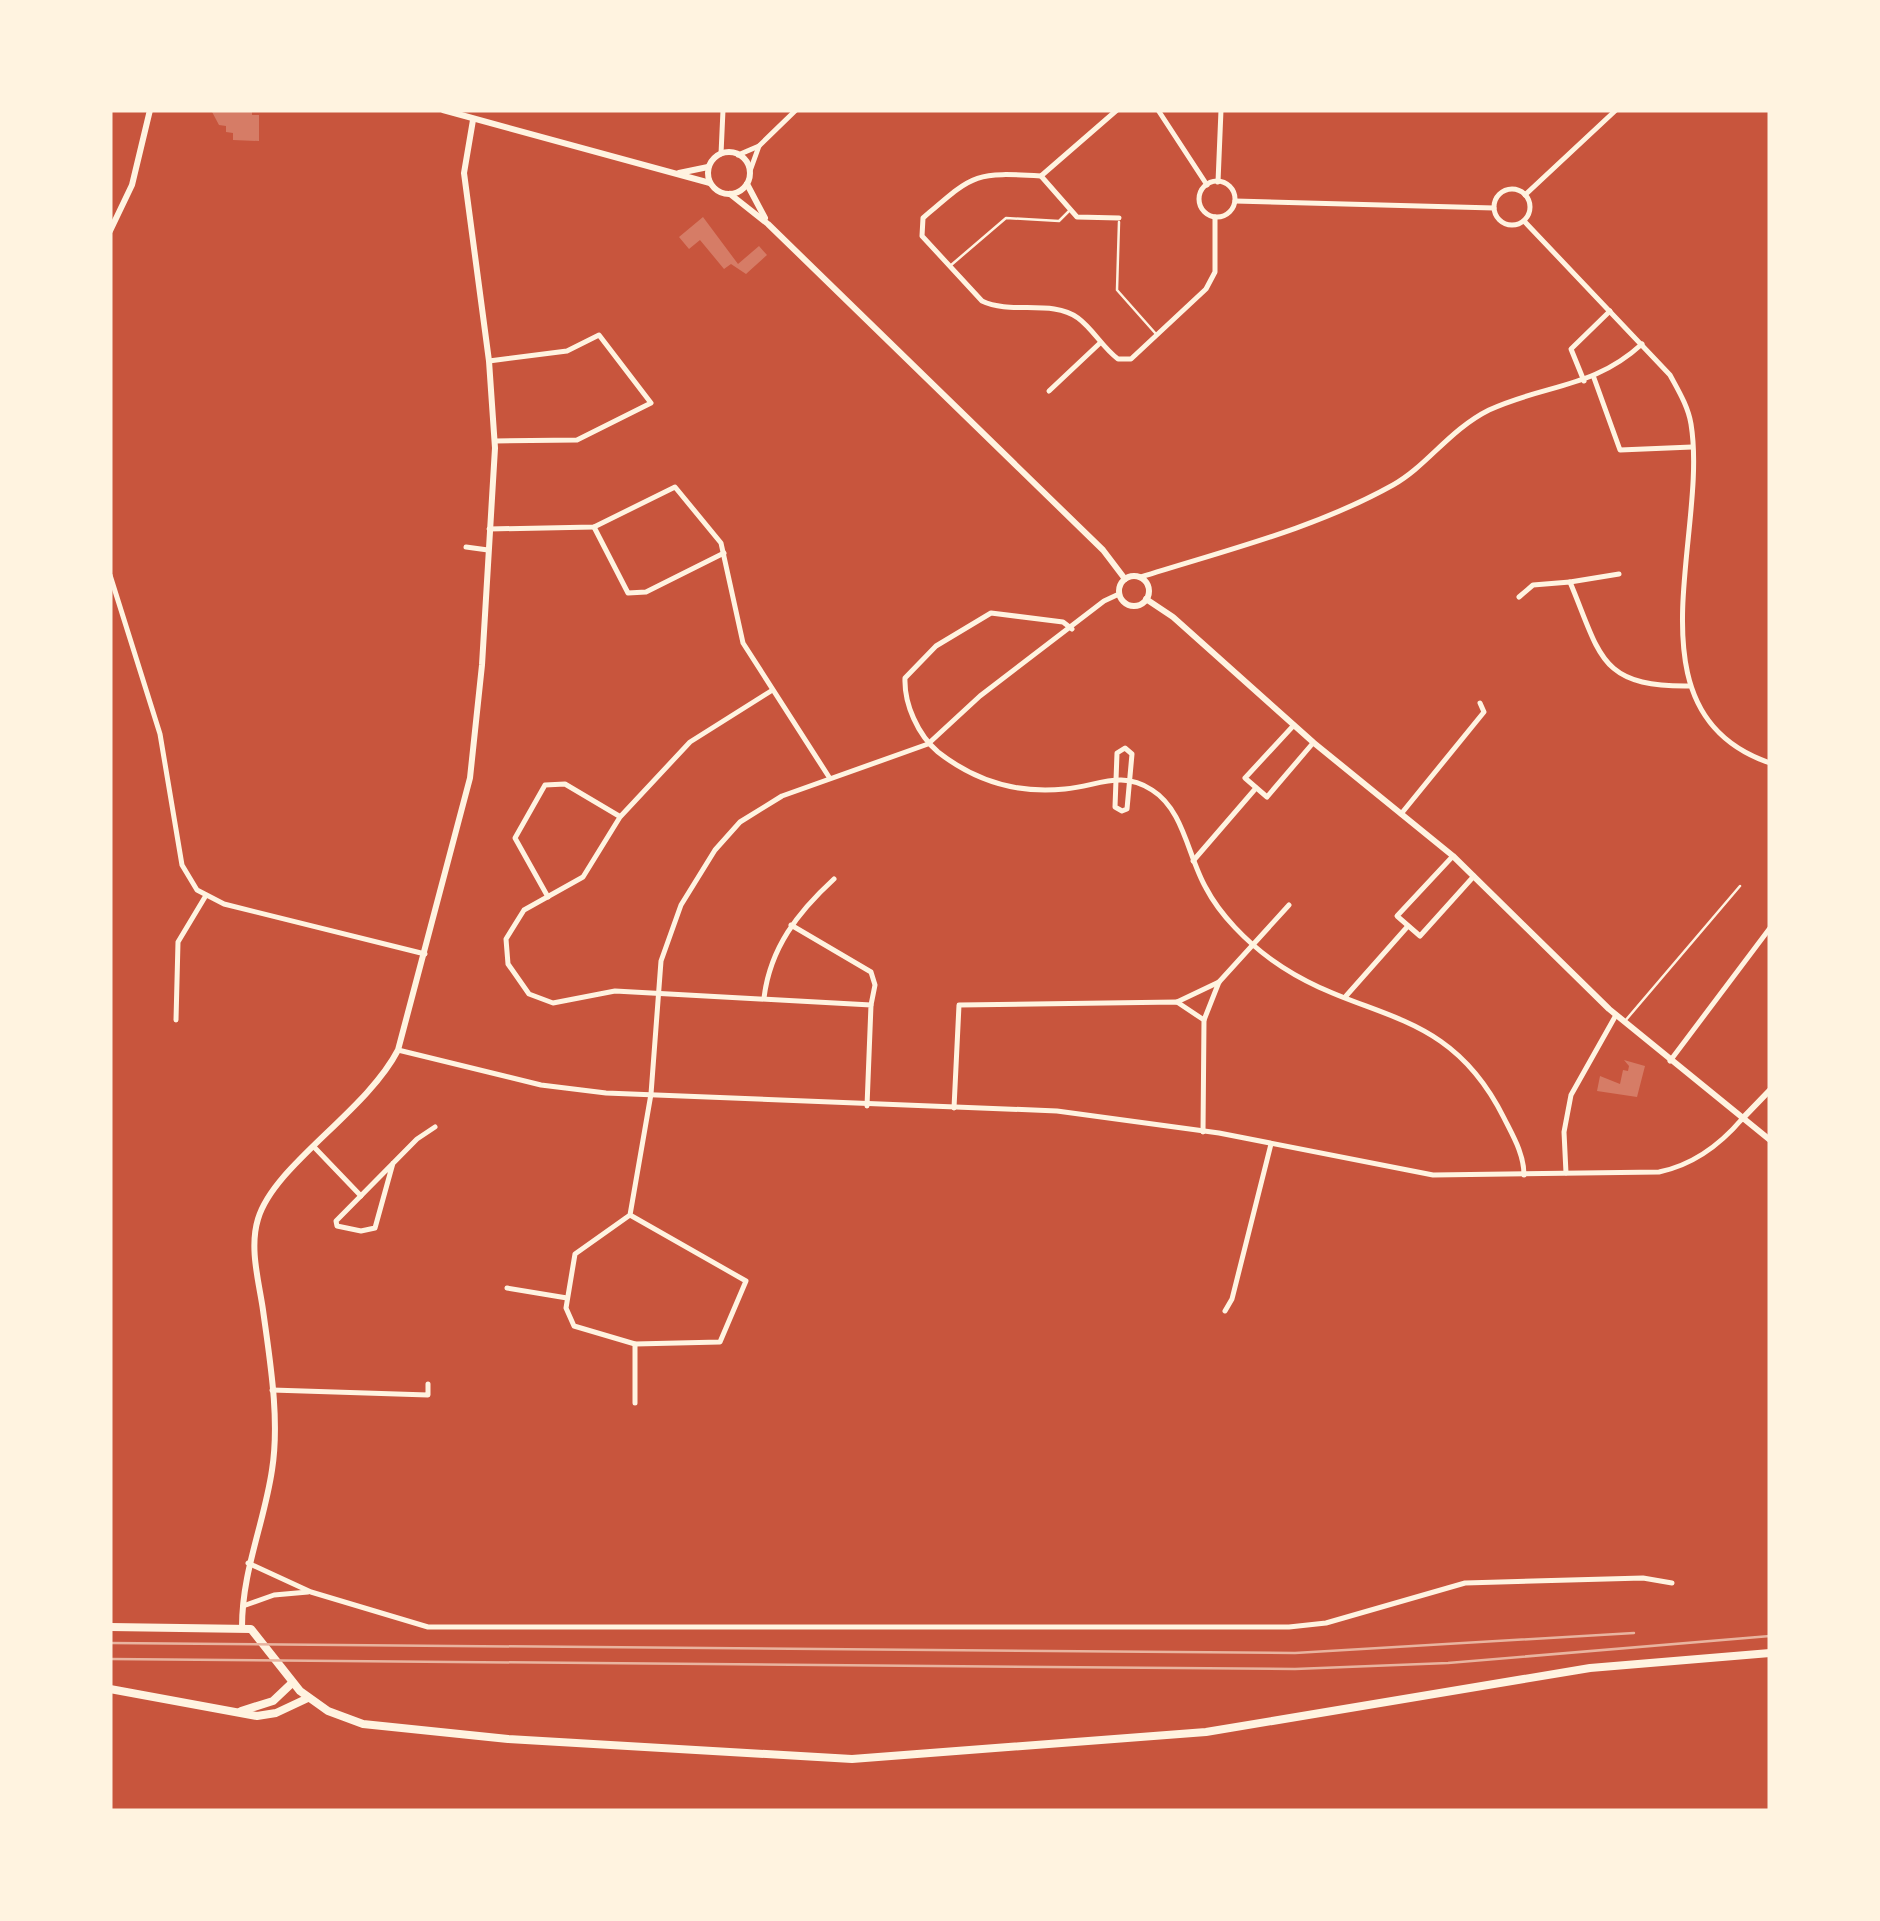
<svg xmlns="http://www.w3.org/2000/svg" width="1880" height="1921" font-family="'Noto Serif',serif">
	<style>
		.building { fill: #d67c66 }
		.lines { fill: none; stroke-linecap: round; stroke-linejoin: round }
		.service { stroke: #fff3e0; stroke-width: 2.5 }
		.minor { stroke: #fff3e0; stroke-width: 5 }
		.tertiary { stroke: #fff3e0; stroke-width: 6 }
		.secondary { stroke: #fff3e0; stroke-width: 8 }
		.rail { stroke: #e9b49f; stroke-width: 2.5 }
	</style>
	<rect width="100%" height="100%" fill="#c8553d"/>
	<g class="building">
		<path d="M 211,110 L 252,110 L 252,115 L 259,115 L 259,141 L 233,140 L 233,133 L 226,132 L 226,126 L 219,125 Z"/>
		<path d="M 703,217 L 738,264 L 759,246 L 767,255 L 746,274 L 731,264 L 724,269 L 700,240 L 689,249 L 679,237 Z"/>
		<path d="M 1624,1060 L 1645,1066 L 1637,1097 L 1597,1091 L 1600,1076 L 1620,1084 L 1623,1070 L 1628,1071 L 1629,1066 Z"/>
	</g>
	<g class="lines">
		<g class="service">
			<path d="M 1119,222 L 1117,290 L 1156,334"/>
			<path d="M 950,266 L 1006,218 L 1059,221 L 1069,211"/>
			<path d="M 1625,1021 L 1740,886"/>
		</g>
		<g class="minor">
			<path d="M 1117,110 L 1041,176 C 973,172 974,174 923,218 L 922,236 L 982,301 C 1011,315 1052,299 1078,318 C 1093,329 1103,348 1118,359 L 1131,359 L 1206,289 L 1215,272 L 1215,217"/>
			<path d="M 1158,110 L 1207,185"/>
			<path d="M 721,154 L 723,110"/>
			<path d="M 738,155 L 759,146 L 796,110"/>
			<path d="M 750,171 L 759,146"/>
			<path d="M 1041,176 L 1077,217 L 1119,218"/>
			<circle cx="1217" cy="199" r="18"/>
			<path d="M 1218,182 L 1221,110"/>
			<circle cx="1512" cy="207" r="18"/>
			<path d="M 1525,195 L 1616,110"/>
			<path d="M 1235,201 L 1494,208"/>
			<path d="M 1524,221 L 1670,375 C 1678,390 1688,406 1691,424 C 1709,535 1624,713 1770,763"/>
			<path d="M 489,361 L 567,351 L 599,335 L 651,403 L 577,440 L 495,441"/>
			<path d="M 1594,378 L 1620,450 L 1692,447"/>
			<path d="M 1584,381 L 1571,349 L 1610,311"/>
			<path d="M 1049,391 L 1100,343"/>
			<path d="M 594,527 L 628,593 L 646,592 L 724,553"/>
			<path d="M 489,529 L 594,527 L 675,487 L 721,543 L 743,643 L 829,777"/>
			<path d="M 466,547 L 488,550"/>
			<path d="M 110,575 L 160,734 L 182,865 L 197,890 L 224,904 L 425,954"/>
			<path d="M 1141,577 C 1226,550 1314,529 1393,485 C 1427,466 1449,430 1489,410 C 1545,384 1593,389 1642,344"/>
			<path d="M 1570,582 L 1619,574"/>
			<path d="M 1519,597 L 1533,585 L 1570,582 C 1601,656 1599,687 1689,686"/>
			<path d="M 1072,629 L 1063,622 L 991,613 L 936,646 L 905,678 C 904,704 918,735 938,752 C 975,781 1018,794 1065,789 C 1098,786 1121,770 1152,790 C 1184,810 1188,857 1206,888 C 1220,915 1247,942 1272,960 C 1359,1023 1446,1001 1504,1118 C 1513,1136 1524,1154 1524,1175"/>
			<path d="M 771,691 L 690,742 L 620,817 L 583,877 L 524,910 L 506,939 L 508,964 L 529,994 L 553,1003 L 615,991 L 871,1005 L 867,1106"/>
			<path d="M 1294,725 L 1245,778 L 1267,797 L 1313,743"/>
			<path d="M 1125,748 L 1132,754 L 1127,809 L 1122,811 L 1115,807 L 1117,753 Z"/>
			<path d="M 1401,814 L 1484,712 L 1480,703"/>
			<path d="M 1453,856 L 1397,916 L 1420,936 L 1474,876"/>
			<path d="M 1193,861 L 1256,788"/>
			<path d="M 548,897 L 515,838 L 545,785 L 565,784 L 619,816"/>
			<path d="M 791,925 L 871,972 L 875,985 L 871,1005"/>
			<path d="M 1346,996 L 1408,926"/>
			<path d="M 764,998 C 770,948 798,912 834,879"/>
			<path d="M 1177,1002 L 1219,982"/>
			<path d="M 176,1020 L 178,942 L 205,897"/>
			<path d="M 1204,1020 L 1219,982 L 1289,905"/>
			<path d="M 398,1050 L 541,1085 L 606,1093 L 1057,1111 L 1219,1133 L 1433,1175 L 1659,1172 C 1693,1165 1719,1146 1742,1119"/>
			<path d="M 1670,1061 L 1770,928"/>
			<path d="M 954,1108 L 959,1005 L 1177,1002 L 1204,1020 L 1203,1132"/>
			<path d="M 315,1148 L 361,1196"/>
			<path d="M 393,1163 L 375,1228 L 361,1231 L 337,1226 L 336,1221 L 417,1139 L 435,1127"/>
			<path d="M 1566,1173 L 1564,1132 L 1571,1095 L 1616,1015"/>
			<path d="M 630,1215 L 746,1281 L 720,1342 L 635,1344 L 574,1326 L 566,1308 L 575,1254 L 630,1215 L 651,1094 L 661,961 L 681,905 L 715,850 L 740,822 L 782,796 L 928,744 L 980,696 L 1104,601 L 1119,594"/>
			<path d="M 507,1288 L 567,1298"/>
			<path d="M 1225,1311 L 1232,1299 L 1271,1144"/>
			<path d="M 635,1344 L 635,1403"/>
			<path d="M 272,1390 L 428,1395 L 428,1384"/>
			<path d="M 248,1563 L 311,1592 L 428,1627 L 1289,1627 L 1326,1623 L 1465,1583 L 1643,1578 L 1672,1583"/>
			<path d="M 243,1606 L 274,1595 L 308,1592"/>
		</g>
		<g class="tertiary">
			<path d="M 443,110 L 710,183"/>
			<circle cx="729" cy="173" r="21"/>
			<path d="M 679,173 L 708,167"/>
			<path d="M 747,184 L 765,218"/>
			<path d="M 730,194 L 768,224 L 1103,550 L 1125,579"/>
			<path d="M 110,231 L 132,185 L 150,110"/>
			<circle cx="1134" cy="591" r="15"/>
			<path d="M 1146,599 L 1173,617 L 1314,743 L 1453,856 L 1609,1009 L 1770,1140"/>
			<path d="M 1742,1119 L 1770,1090"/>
			<path d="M 242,1627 C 242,1571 264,1524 272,1470 C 280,1419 270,1361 263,1310 C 259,1282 249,1248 258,1219 C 274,1165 366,1112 398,1050 L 470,778 L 482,665 L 495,448 L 489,361 L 464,173 L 473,120"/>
		</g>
		<g class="secondary">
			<path d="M 110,1627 L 251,1629 L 300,1691 L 328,1711 L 363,1724 L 508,1739 L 852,1759 L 1206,1732 L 1590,1668 L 1770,1653"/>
			<path d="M 110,1689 L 257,1716 L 276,1713 L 308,1698"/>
			<path d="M 241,1711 L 273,1701 L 292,1683"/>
		</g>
		<g class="rail">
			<path d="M 110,1643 L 1295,1653 L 1634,1633"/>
			<path d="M 110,1659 L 1295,1669 L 1448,1663 L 1770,1636"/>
		</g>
	</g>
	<rect width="1880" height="1921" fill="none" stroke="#fff3e0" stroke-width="225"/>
</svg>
